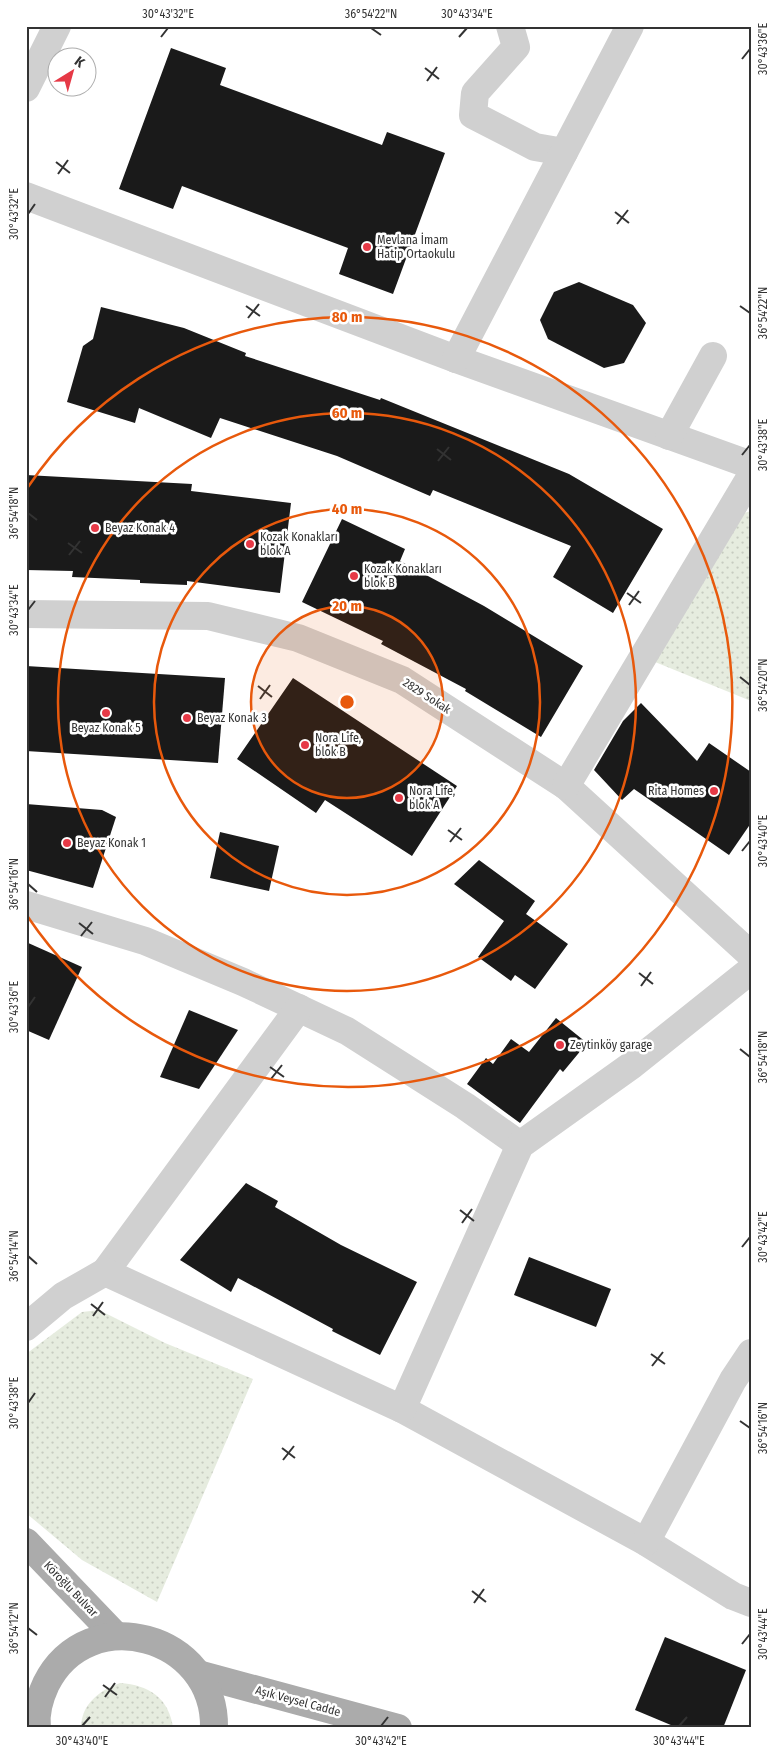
<svg xmlns="http://www.w3.org/2000/svg" width="777" height="1754" font-family="'Fira Sans Condensed',sans-serif">
	<style>
		.grass { fill: url(#grass-dots) }
		.building { fill: #1a1a1a }
		.lines { fill: none; stroke-linecap: round; stroke-linejoin: round }
		.minor { stroke: #d0d0d0; stroke-width: 28 }
		.major { stroke: #ababab; stroke-width: 28 }
		.ticks { fill: none; stroke: #333; stroke-width: 2 }
		.ring { fill: none; stroke: #e8590c; stroke-width: 2.5 }
		.poi-dot { fill: #e63946; stroke: #fff; stroke-width: 2 }
		.labels { text-anchor: middle; dominant-baseline: central; stroke-width: 5; stroke-linejoin: round; paint-order: stroke }
		.poi-label { font-size: 12px; fill: #333; stroke: #fff; text-anchor: start }
		.street-label { font-size: 12px; fill: #333; stroke: #fff }
		.centre { fill: #e8590c; stroke: #fff; stroke-width: 2.5 }
		.ring-label { font-size: 15px; text-anchor: middle; font-weight: bold; fill: #e8590c; stroke: #fff; stroke-width: 5; stroke-linejoin: round; paint-order: stroke }
		.neatline { fill: none; stroke: #333; stroke-width: 2 }
		.ticks-label { font-size: 12px; text-anchor: middle; fill: #333 }
	</style>
	<defs>
		<pattern id="grass-dots" width="8" height="8" patternUnits="userSpaceOnUse" patternTransform="scale(1.25)"><rect width="8" height="8" fill="#e6ecdf"/><path d="M2 2h.1M6 6h.1" fill="none" stroke="#c6cbc0" stroke-width="1.8" stroke-linecap="round"/></pattern>
	</defs>
	<rect width="100%" height="100%" fill="#fff"/>
	<g class="grass">
		<path d="M 751,511 L 751,701 L 655,662 L 744,513 Z"/>
		<path d="M 99,1310 L 165,1343 L 253,1379 L 157,1602 L 82,1560 L 26,1513 L 26,1354 L 82,1312 Z"/>
		<path d="M 120,1683 C 149,1685 169,1698 173,1728 L 81,1728 C 81,1704 100,1690 120,1683 Z"/>
	</g>
	<g class="building">
		<path d="M 171,48 L 226,68 L 220,85 L 382,145 L 387,132 L 445,153 L 393,294 L 339,274 L 348,248 L 182,186 L 173,209 L 119,189 Z"/>
		<path d="M 579,282 L 633,305 L 646,323 L 624,363 L 604,368 L 548,339 L 540,320 L 554,292 Z"/>
		<path d="M 101,307 L 184,328 L 246,353 L 245,356 L 380,400 L 381,398 L 569,474 L 663,529 L 613,613 L 553,577 L 571,546 L 433,490 L 430,496 L 337,456 L 220,418 L 211,438 L 139,408 L 135,423 L 67,402 L 83,346 L 93,339 Z"/>
		<path d="M 26,475 L 192,484 L 191,491 L 291,503 L 280,593 L 187,581 L 187,585 L 140,583 L 140,580 L 72,577 L 73,571 L 26,570 Z"/>
		<path d="M 342,519 L 405,549 L 400,561 L 484,606 L 583,666 L 541,737 L 465,691 L 466,689 L 381,644 L 383,641 L 302,602 Z"/>
		<path d="M 26,666 L 225,678 L 218,763 L 26,751 Z"/>
		<path d="M 293,678 L 457,786 L 412,856 L 325,800 L 316,813 L 237,759 Z"/>
		<path d="M 641,703 L 697,761 L 709,743 L 751,772 L 751,823 L 729,855 L 634,789 L 622,800 L 594,770 L 623,721 Z"/>
		<path d="M 26,804 L 102,810 L 116,817 L 93,888 L 26,870 Z"/>
		<path d="M 220,832 L 279,846 L 269,891 L 210,878 Z"/>
		<path d="M 479,860 L 535,901 L 526,914 L 568,944 L 535,989 L 515,975 L 511,981 L 478,957 L 504,921 L 454,884 Z"/>
		<path d="M 26,942 L 82,967 L 49,1040 L 26,1030 Z"/>
		<path d="M 189,1010 L 238,1030 L 199,1089 L 160,1077 Z"/>
		<path d="M 556,1018 L 587,1043 L 563,1072 L 560,1069 L 520,1123 L 467,1084 L 486,1058 L 493,1064 L 511,1039 L 529,1052 Z"/>
		<path d="M 246,1183 L 278,1201 L 275,1207 L 341,1245 L 417,1282 L 380,1355 L 332,1331 L 333,1329 L 238,1278 L 231,1292 L 180,1260 Z"/>
		<path d="M 529,1257 L 611,1289 L 596,1327 L 514,1295 Z"/>
		<path d="M 665,1637 L 746,1670 L 723,1728 L 678,1728 L 635,1710 Z"/>
	</g>
	<g class="lines">
		<g class="minor">
			<path d="M 510,26 L 516,47 L 475,93 L 473,115 L 535,147 L 564,152"/>
			<path d="M 26,88 L 57,26"/>
			<path d="M 26,196 L 456,359 L 751,465"/>
			<path d="M 456,359 L 630,26"/>
			<path d="M 669,436 L 713,356"/>
			<path d="M 26,614 L 208,616 L 298,638 L 402,680 L 566,786 L 751,955"/>
			<path d="M 566,786 L 751,476"/>
			<path d="M 26,905 L 145,941 L 243,982 L 347,1031 L 465,1106 L 520,1145"/>
			<path d="M 105,1272 L 299,1008"/>
			<path d="M 26,1327 L 63,1296 L 105,1272 L 402,1409 L 646,1542 L 733,1596 L 751,1603"/>
			<path d="M 402,1409 L 520,1145 L 632,1065 L 751,970"/>
			<path d="M 646,1542 L 733,1380 L 751,1353"/>
		</g>
		<g class="major">
			<path d="M 26,1542 L 116,1636"/>
			<path d="M 198,1674 L 398,1728"/>
			<path d="M 37,1728 C 35,1713 40,1697 46,1684 C 88,1600 216,1635 214,1728"/>
		</g>
	</g>
	<path class="ticks" d="M 371,28 L 381,35M 161,37 L 168,28M 459,37 L 467,28M 742,59 L 750,49M 425,68 L 439,79M 427,81 L 437,67M 56,162 L 70,173M 58,174 L 68,160M 615,212 L 629,223M 28,214 L 35,204M 617,224 L 628,210M 246,306 L 260,316M 740,306 L 750,313M 248,318 L 259,304M 437,449 L 451,460M 742,455 L 750,445M 438,461 L 449,447M 28,513 L 37,520M 68,543 L 82,553M 69,555 L 80,541M 627,593 L 641,603M 629,605 L 639,591M 28,610 L 35,601M 740,677 L 750,685M 258,686 L 272,697M 260,699 L 270,685M 448,830 L 462,840M 450,842 L 461,828M 742,851 L 750,841M 28,884 L 37,892M 79,923 L 93,934M 81,936 L 92,922M 639,973 L 653,984M 641,986 L 651,972M 28,1007 L 35,997M 740,1049 L 750,1057M 270,1067 L 284,1077M 271,1079 L 282,1065M 460,1210 L 474,1221M 462,1223 L 472,1209M 742,1247 L 750,1237M 28,1256 L 37,1264M 91,1304 L 105,1315M 93,1316 L 103,1302M 651,1354 L 665,1364M 652,1366 L 663,1352M 28,1403 L 35,1393M 740,1421 L 750,1428M 282,1448 L 295,1458M 283,1460 L 294,1446M 472,1591 L 486,1602M 474,1603 L 484,1589M 28,1628 L 37,1635M 742,1644 L 750,1634M 103,1685 L 117,1695M 105,1697 L 115,1683M 82,1726 L 90,1717M 381,1726 L 388,1717M 679,1726 L 687,1717"/>
	<circle cx="347" cy="702" r="96" fill="#e8590c" fill-opacity=".12"/>
	<g class="ring">
		<circle cx="347" cy="702" r="96"/>
		<circle cx="347" cy="702" r="193"/>
		<circle cx="347" cy="702" r="289"/>
		<path d="M28 487A385 385 0 1 1 28 917"/>
	</g>
	<g class="poi-dot">
		<circle cx="367" cy="247" r="5"/>
		<circle cx="95" cy="528" r="5"/>
		<circle cx="250" cy="544" r="5"/>
		<circle cx="354" cy="576" r="5"/>
		<circle cx="106" cy="713" r="5"/>
		<circle cx="187" cy="718" r="5"/>
		<circle cx="305" cy="745" r="5"/>
		<circle cx="714" cy="791" r="5"/>
		<circle cx="399" cy="798" r="5"/>
		<circle cx="67" cy="843" r="5"/>
		<circle cx="560" cy="1045" r="5"/>
	</g>
	<g class="labels">
		<g class="poi-label">
			<text x="377" y="240">Mevlana İmam<tspan x="377" dy="14">Hatip Ortaokulu</tspan></text>
			<text x="105" y="528">Beyaz Konak 4</text>
			<text x="260" y="537">Kozak Konakları<tspan x="260" dy="14">blok A</tspan></text>
			<text x="364" y="569">Kozak Konakları<tspan x="364" dy="14">blok B</tspan></text>
			<text x="197" y="718">Beyaz Konak 3</text>
			<text x="106" y="728" text-anchor="middle">Beyaz Konak 5</text>
			<text x="315" y="738">Nora Life,<tspan x="315" dy="14">blok B</tspan></text>
			<text x="409" y="791">Nora Life,<tspan x="409" dy="14">blok A</tspan></text>
			<text x="704" y="791" text-anchor="end">Rita Homes</text>
			<text x="77" y="843">Beyaz Konak 1</text>
			<text x="570" y="1045">Zeytinköy garage</text>
		</g>
		<g class="street-label">
			<text transform="translate(427 696) rotate(33)">2829 Sokak</text>
			<text transform="translate(71 1589) rotate(46)">Köroğlu Bulvar</text>
			<text transform="translate(298 1701) rotate(15)">Aşık Veysel Cadde</text>
		</g>
	</g>
	<circle cx="347" cy="702" r="8" class="centre"/>
	<g class="ring-label">
		<text x="347" y="322">80 m</text>
		<text x="347" y="418">60 m</text>
		<text x="347" y="514">40 m</text>
		<text x="347" y="611">20 m</text>
	</g>
	<rect width="777" height="1754" fill="none" stroke="#ffffff" stroke-width="55"/>
	<g transform="translate(72 72) rotate(37)"><circle r="24" fill="#ffffff" stroke="#adadad"/>
	<path d="M0-4L9 19L0 12L-9 19Z" fill="#e63946"/>
	<text y="-8" font-size="14" font-weight="bold" text-anchor="middle" fill="#333333">K</text>
	</g>
	<rect x="28" y="28" width="722" height="1698" class="neatline"/>
	<g class="ticks-label">
		<text x="168" y="18">30°43'32"E</text>
		<text x="371" y="18">36°54'22"N</text>
		<text x="467" y="18">30°43'34"E</text>
		<text transform="translate(763 49) rotate(-90)" y="4">30°43'36"E</text>
		<text transform="translate(14 214) rotate(-90)" y="4">30°43'32"E</text>
		<text transform="translate(763 313) rotate(-90)" y="4">36°54'22"N</text>
		<text transform="translate(763 445) rotate(-90)" y="4">30°43'38"E</text>
		<text transform="translate(14 513) rotate(-90)" y="4">36°54'18"N</text>
		<text transform="translate(14 610) rotate(-90)" y="4">30°43'34"E</text>
		<text transform="translate(763 685) rotate(-90)" y="4">36°54'20"N</text>
		<text transform="translate(763 841) rotate(-90)" y="4">30°43'40"E</text>
		<text transform="translate(14 884) rotate(-90)" y="4">36°54'16"N</text>
		<text transform="translate(14 1007) rotate(-90)" y="4">30°43'36"E</text>
		<text transform="translate(763 1057) rotate(-90)" y="4">36°54'18"N</text>
		<text transform="translate(763 1237) rotate(-90)" y="4">30°43'42"E</text>
		<text transform="translate(14 1256) rotate(-90)" y="4">36°54'14"N</text>
		<text transform="translate(14 1403) rotate(-90)" y="4">30°43'38"E</text>
		<text transform="translate(763 1428) rotate(-90)" y="4">36°54'16"N</text>
		<text transform="translate(14 1628) rotate(-90)" y="4">36°54'12"N</text>
		<text transform="translate(763 1634) rotate(-90)" y="4">30°43'44"E</text>
		<text x="82" y="1745">30°43'40"E</text>
		<text x="381" y="1745">30°43'42"E</text>
		<text x="679" y="1745">30°43'44"E</text>
	</g>
</svg>
